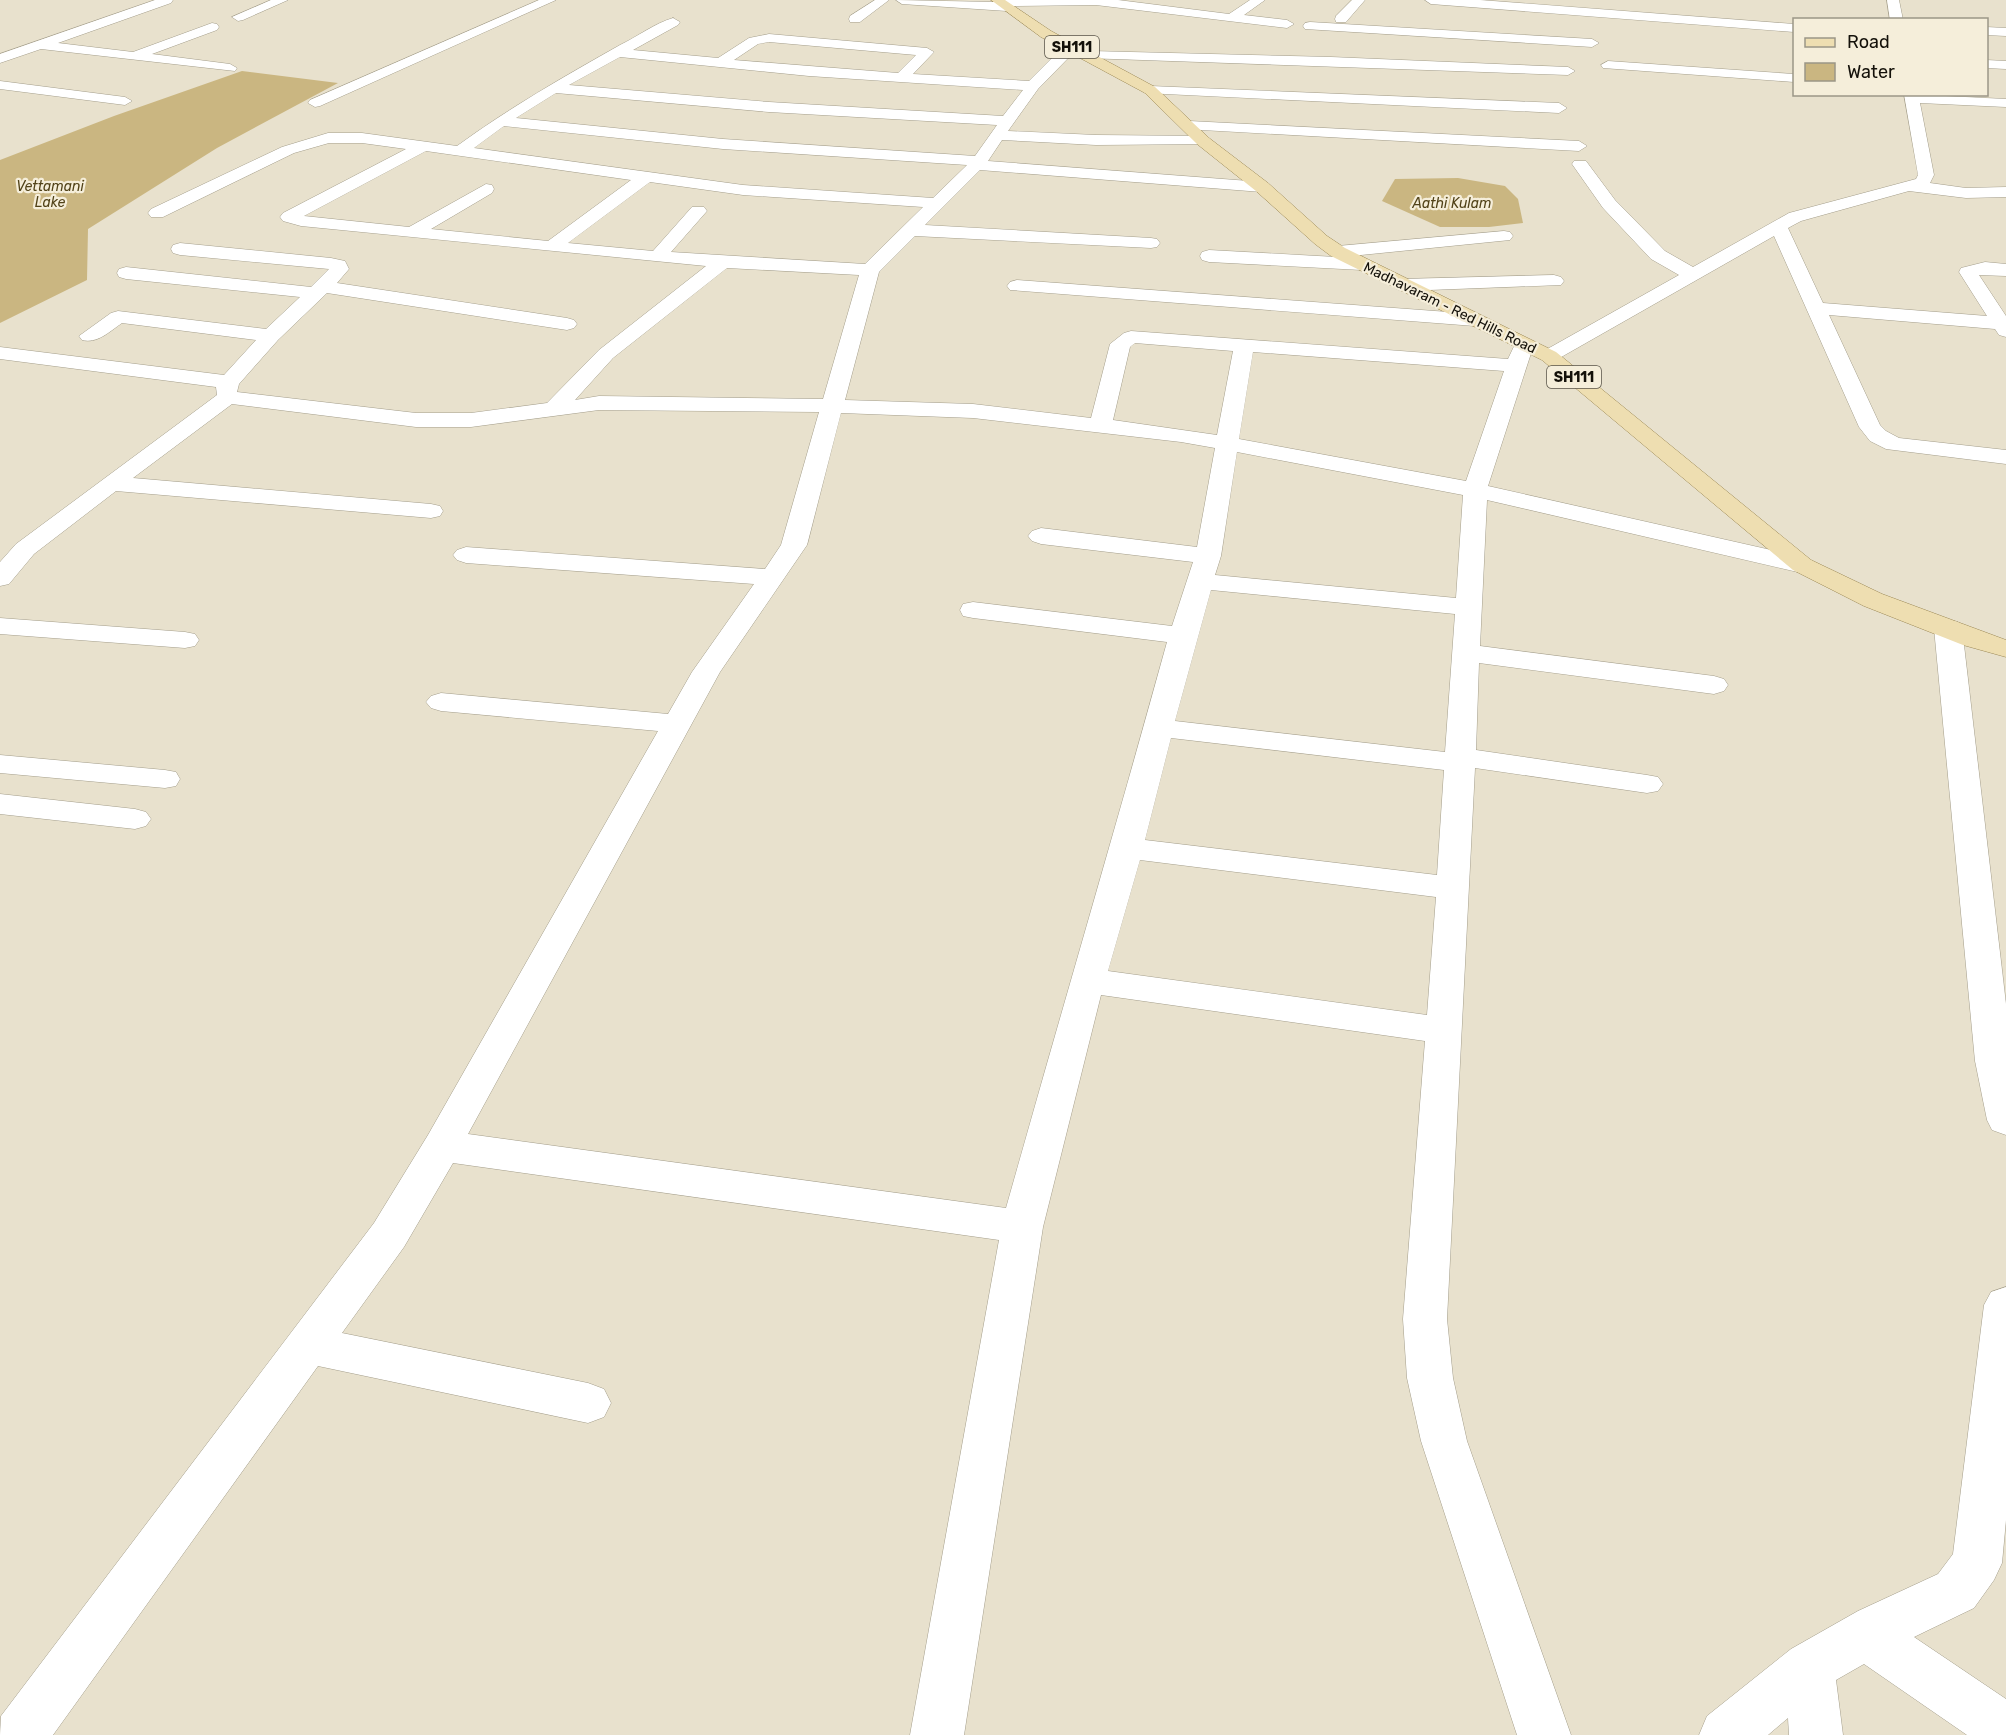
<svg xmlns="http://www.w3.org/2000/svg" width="2006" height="1735" font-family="Rubik,sans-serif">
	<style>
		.water { fill: #cab681 }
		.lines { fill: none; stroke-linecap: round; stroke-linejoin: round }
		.minor-casing { stroke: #a49e8b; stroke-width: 1 }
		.major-casing { stroke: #9b8855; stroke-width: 1 }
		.minor { fill: #fff; fill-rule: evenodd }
		.major { fill: #eedeb1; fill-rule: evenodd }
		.labels { text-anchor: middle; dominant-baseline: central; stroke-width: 4.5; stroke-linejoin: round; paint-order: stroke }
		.shield { fill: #f5eeda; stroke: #585348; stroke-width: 1.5 }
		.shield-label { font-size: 14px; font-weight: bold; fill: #14110a }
		.far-water-label { font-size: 14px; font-style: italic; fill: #514218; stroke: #f5eeda }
		.far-street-label { font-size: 14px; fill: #14110a; stroke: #f5eeda }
	</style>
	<rect width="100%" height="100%" fill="#e8e1cd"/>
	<g class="water">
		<path d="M 242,71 L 338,83 L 217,148 L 88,229 L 87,280 L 0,323 L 0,160 L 114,116 Z"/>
		<path d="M 1458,178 L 1505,186 L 1518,199 L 1523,223 L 1489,227 L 1440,227 L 1382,201 L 1395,179 Z"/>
	</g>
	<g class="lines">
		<defs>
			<g id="minor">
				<path d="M 155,0 L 173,0 L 171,3 L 58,43 L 133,52 L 212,23 L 217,24 L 219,27 L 217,30 L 152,54 L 230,64 L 237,68 L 235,71 L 41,49 L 0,63 L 0,54 Z"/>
				<path d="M 271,0 L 288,0 L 243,20 L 238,21 L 232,17 Z"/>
				<path d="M 539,0 L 556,0 L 320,106 L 315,107 L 308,103 L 310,100 Z"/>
				<path d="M 875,0 L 889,0 L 860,22 L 850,22 L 849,19 L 850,16 Z"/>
				<path d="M 896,0 L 994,2 L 997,0 L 1118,0 L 1229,14 L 1250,0 L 1265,0 L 1244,15 L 1287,20 L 1294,24 L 1287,28 L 1096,5 L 1013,6 L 1007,11 L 902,4 Z"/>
				<path d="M 1352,0 L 1365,0 L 1346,22 L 1336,22 L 1335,19 L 1336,16 Z"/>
				<path d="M 1425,0 L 1480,0 L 1794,24 L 1794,32 L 1431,4 Z"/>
				<path d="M 1887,0 L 1899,0 L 1903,20 L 1890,20 Z"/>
				<path d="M 673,18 L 680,22 L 678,25 L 633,50 L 718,58 L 749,38 L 769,34 L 927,48 L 934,52 L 913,74 L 1029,81 L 1066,44 L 1076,44 L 1078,47 L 1076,50 L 1038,89 L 1008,131 L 1096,135 L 1203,136 L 1209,138 L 1211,141 L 1209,144 L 1096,145 L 1002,140 L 988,161 L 1262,182 L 1268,183 L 1270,187 L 1268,191 L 1262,192 L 980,170 L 925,225 L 1151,238 L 1157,239 L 1160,243 L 1157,247 L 1151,248 L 915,236 L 879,272 L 845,400 L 973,404 L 1091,418 L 1110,344 L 1124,333 L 1131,331 L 1508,359 L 1517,340 L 1524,338 L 1531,340 L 1534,344 L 1488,486 L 1802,557 L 1811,560 L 1815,565 L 1811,570 L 1802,573 L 1487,500 L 1480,646 L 1714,676 L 1724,679 L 1728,685 L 1724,691 L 1714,694 L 1479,663 L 1476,750 L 1647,775 L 1658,777 L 1663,784 L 1658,791 L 1647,793 L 1475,768 L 1447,1319 L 1453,1378 L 1467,1441 L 1571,1735 L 1517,1735 L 1421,1441 L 1407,1378 L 1403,1319 L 1425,1041 L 1101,995 L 1043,1227 L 964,1735 L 910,1735 L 999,1240 L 453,1163 L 404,1247 L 342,1333 L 588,1383 L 604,1389 L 611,1403 L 604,1417 L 588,1423 L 318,1366 L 53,1735 L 0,1735 L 1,1716 L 374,1223 L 428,1135 L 658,731 L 441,711 L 431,708 L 426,702 L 431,696 L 441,693 L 668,714 L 692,672 L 754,584 L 466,563 L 457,560 L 453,555 L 457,550 L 466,547 L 765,569 L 781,545 L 819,412 L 599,410 L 471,427 L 416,427 L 232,404 L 133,478 L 431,504 L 440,506 L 443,511 L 440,516 L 431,518 L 116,491 L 34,554 L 9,584 L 0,586 L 0,562 L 16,544 L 217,395 L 216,387 L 0,359 L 0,347 L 224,375 L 256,340 L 122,323 C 109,332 97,344 82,340 L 79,336 L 111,313 L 118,311 L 266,329 L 300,297 L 126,279 L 119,277 L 117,273 L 119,269 L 126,267 L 311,287 L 329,269 L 180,255 L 173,253 L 171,249 L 173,245 L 180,243 L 331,258 L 345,261 L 349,269 L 337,283 L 567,318 L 574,320 L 577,324 L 574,328 L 567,330 L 327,293 L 278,340 L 239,384 L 237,392 L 416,413 L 471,413 L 547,403 L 599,350 L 706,266 L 301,226 L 283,221 L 280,217 L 283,213 L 406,149 L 362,143 L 329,143 L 294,153 L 163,217 L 151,217 L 148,213 L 151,209 L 282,147 L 328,133 L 362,133 L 457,146 C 509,108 565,76 620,45 C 637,37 655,23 673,18 ZM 769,42 L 916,55 L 898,73 L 734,60 L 758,44 ZM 620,57 L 809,76 L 1023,90 L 1003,116 L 769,102 L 569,85 ZM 556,93 L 769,112 L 997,125 L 975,156 L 723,139 L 516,118 ZM 504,126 L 723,149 L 967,165 L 933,198 L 743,185 L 474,148 ZM 426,151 L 631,180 L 548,241 L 431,229 L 492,193 L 494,189 L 492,185 L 486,184 L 409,227 L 304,216 ZM 650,182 L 743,195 L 923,207 L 865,264 L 671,252 L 707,211 L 704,207 L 692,207 L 653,251 L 568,243 ZM 727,268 L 859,275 L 823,399 L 599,396 L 575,400 L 613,358 ZM 1135,343 L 1233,351 L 1217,435 L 1113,420 L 1130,347 ZM 1253,352 L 1504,371 L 1466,481 L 1239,439 ZM 841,413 L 973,418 L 1181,442 L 1215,448 L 1197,547 L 1041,528 L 1032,531 L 1028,536 L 1032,541 L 1041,544 L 1193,562 L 1172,626 L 973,602 L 963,604 L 960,610 L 963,616 L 973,618 L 1167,642 C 1115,831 1059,1019 1006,1208 L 468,1134 L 720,672 L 807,545 ZM 1237,452 L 1463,495 L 1456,598 L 1215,575 L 1221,556 ZM 1211,590 L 1455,614 L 1445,752 L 1175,721 ZM 1171,738 L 1444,770 L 1437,875 L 1145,840 ZM 1140,860 L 1436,897 L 1427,1015 L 1108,971 Z"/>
				<path d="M 1310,22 L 1592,39 L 1599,43 L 1592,47 L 1305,29 L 1303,26 L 1305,23 Z"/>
				<path d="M 1986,27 L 2006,28 L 2006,36 L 1986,35 Z"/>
				<path d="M 1090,51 L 1331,57 L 1568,67 L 1575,71 L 1568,75 L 1085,58 L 1083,55 L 1085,52 Z"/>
				<path d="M 1986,60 L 2006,61 L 2006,69 L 1986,68 Z"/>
				<path d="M 1608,61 L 1794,74 L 1794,82 L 1603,68 L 1601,65 Z"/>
				<path d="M 0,81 L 125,97 L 132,101 L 125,105 L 0,89 Z"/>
				<path d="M 1150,86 L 1559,103 L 1567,108 L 1559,113 L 1145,93 L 1143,90 Z"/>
				<path d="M 1904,94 L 2006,99 L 2006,107 L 1920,103 L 1934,175 L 1930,183 L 1966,188 L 2006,187 L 2006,197 L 1966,198 L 1909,191 L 1801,221 L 1788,228 L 1823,303 L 1987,316 L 1959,272 L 1961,268 L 1985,262 L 2006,264 L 2006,276 L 1979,275 L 2006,316 L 2006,337 L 1999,335 L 1995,329 L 1829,315 L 1880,425 L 1886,431 L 1899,438 L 2006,450 L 2006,464 L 1886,449 L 1870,441 L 1859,427 L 1774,236 L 1556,360 L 1549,362 L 1542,360 L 1539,356 L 1542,352 L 1679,275 L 1651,259 L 1603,208 L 1572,164 L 1574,161 L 1586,161 L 1615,200 L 1665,251 L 1693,267 L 1789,213 L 1916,179 L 1918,175 Z"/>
				<path d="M 1189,121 L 1579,141 L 1587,146 L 1579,151 L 1184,129 L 1181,126 L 1184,123 Z"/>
				<path d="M 1504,231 L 1510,232 L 1513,236 L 1510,240 L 1341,257 L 1369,260 L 1371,264 L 1369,268 L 1362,270 L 1209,262 L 1202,260 L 1200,256 L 1202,252 L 1209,250 L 1336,257 L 1329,252 L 1331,248 L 1338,246 Z"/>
				<path d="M 1554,275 L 1561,277 L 1564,281 L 1561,285 L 1403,291 L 1396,289 L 1393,285 L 1396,281 L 1403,279 Z"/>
				<path d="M 1017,280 L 1475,314 L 1482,316 L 1485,320 L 1482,324 L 1475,326 L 1010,290 L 1007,286 L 1010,282 Z"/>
				<path d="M 0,618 L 185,632 L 195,634 L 199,640 L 195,646 L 185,648 L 0,634 Z"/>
				<path d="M 1948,620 L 1958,622 L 1962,628 L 2006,1004 L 2006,1135 L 1992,1130 L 1987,1120 L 1975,1061 L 1934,628 L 1938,622 Z"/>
				<path d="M 0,755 L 165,770 L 176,772 L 180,779 L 176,786 L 165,788 L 0,773 Z"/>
				<path d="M 0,794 L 135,809 L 146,812 L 151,819 L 146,826 L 135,829 L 0,814 Z"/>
				<path d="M 2006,1287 L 2006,1520 L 2002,1563 L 1994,1580 L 1974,1608 L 1914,1637 L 2006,1699 L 2006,1735 L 1967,1735 L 1864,1664 L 1836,1680 L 1843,1735 L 1789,1735 L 1788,1718 L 1768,1735 L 1699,1735 L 1707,1716 L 1791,1649 L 1858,1611 L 1938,1574 L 1953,1554 L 1984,1305 L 1991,1292 Z"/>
			</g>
			<path id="major" d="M 991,0 L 1005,0 L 1051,31 L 1155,87 L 1209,138 L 1268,183 L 1327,236 L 1345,248 L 1556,352 L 1811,560 L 1882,594 L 2006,640 L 2006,657 L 1963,645 L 1864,606 L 1793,570 L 1542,360 L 1331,256 L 1315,244 L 1256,191 L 1197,144 L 1145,93 L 1041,37 Z"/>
		</defs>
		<use href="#minor" class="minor-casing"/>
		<use href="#major" class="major-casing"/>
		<use href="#minor" class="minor"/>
		<use href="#major" class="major"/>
	</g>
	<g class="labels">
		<g class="shield">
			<rect x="1045" y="36" width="54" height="22" rx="4.5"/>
			<rect x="1547" y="366" width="54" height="22" rx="4.5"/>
		</g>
		<g class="shield-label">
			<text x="1072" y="47">SH111</text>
			<text x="1574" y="377">SH111</text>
		</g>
		<g class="far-water-label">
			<text x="50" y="186">Vettamani<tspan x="50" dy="16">Lake</tspan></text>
			<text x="1452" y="203">Aathi Kulam</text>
		</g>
		<g class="far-street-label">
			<text transform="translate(1450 308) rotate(26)">Madhavaram - Red Hills Road</text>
		</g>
	</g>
	<rect x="1793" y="18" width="195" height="78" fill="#f5eeda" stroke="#9b9687" stroke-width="1.5"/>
	<rect x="1805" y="38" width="30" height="9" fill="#eedeb1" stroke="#9b9687" stroke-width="1.5"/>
	<text x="1847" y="48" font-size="18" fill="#14110a">Road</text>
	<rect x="1805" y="63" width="30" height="18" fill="#cab681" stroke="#9b9687" stroke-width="1.5"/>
	<text x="1847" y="78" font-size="18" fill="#14110a">Water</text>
</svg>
